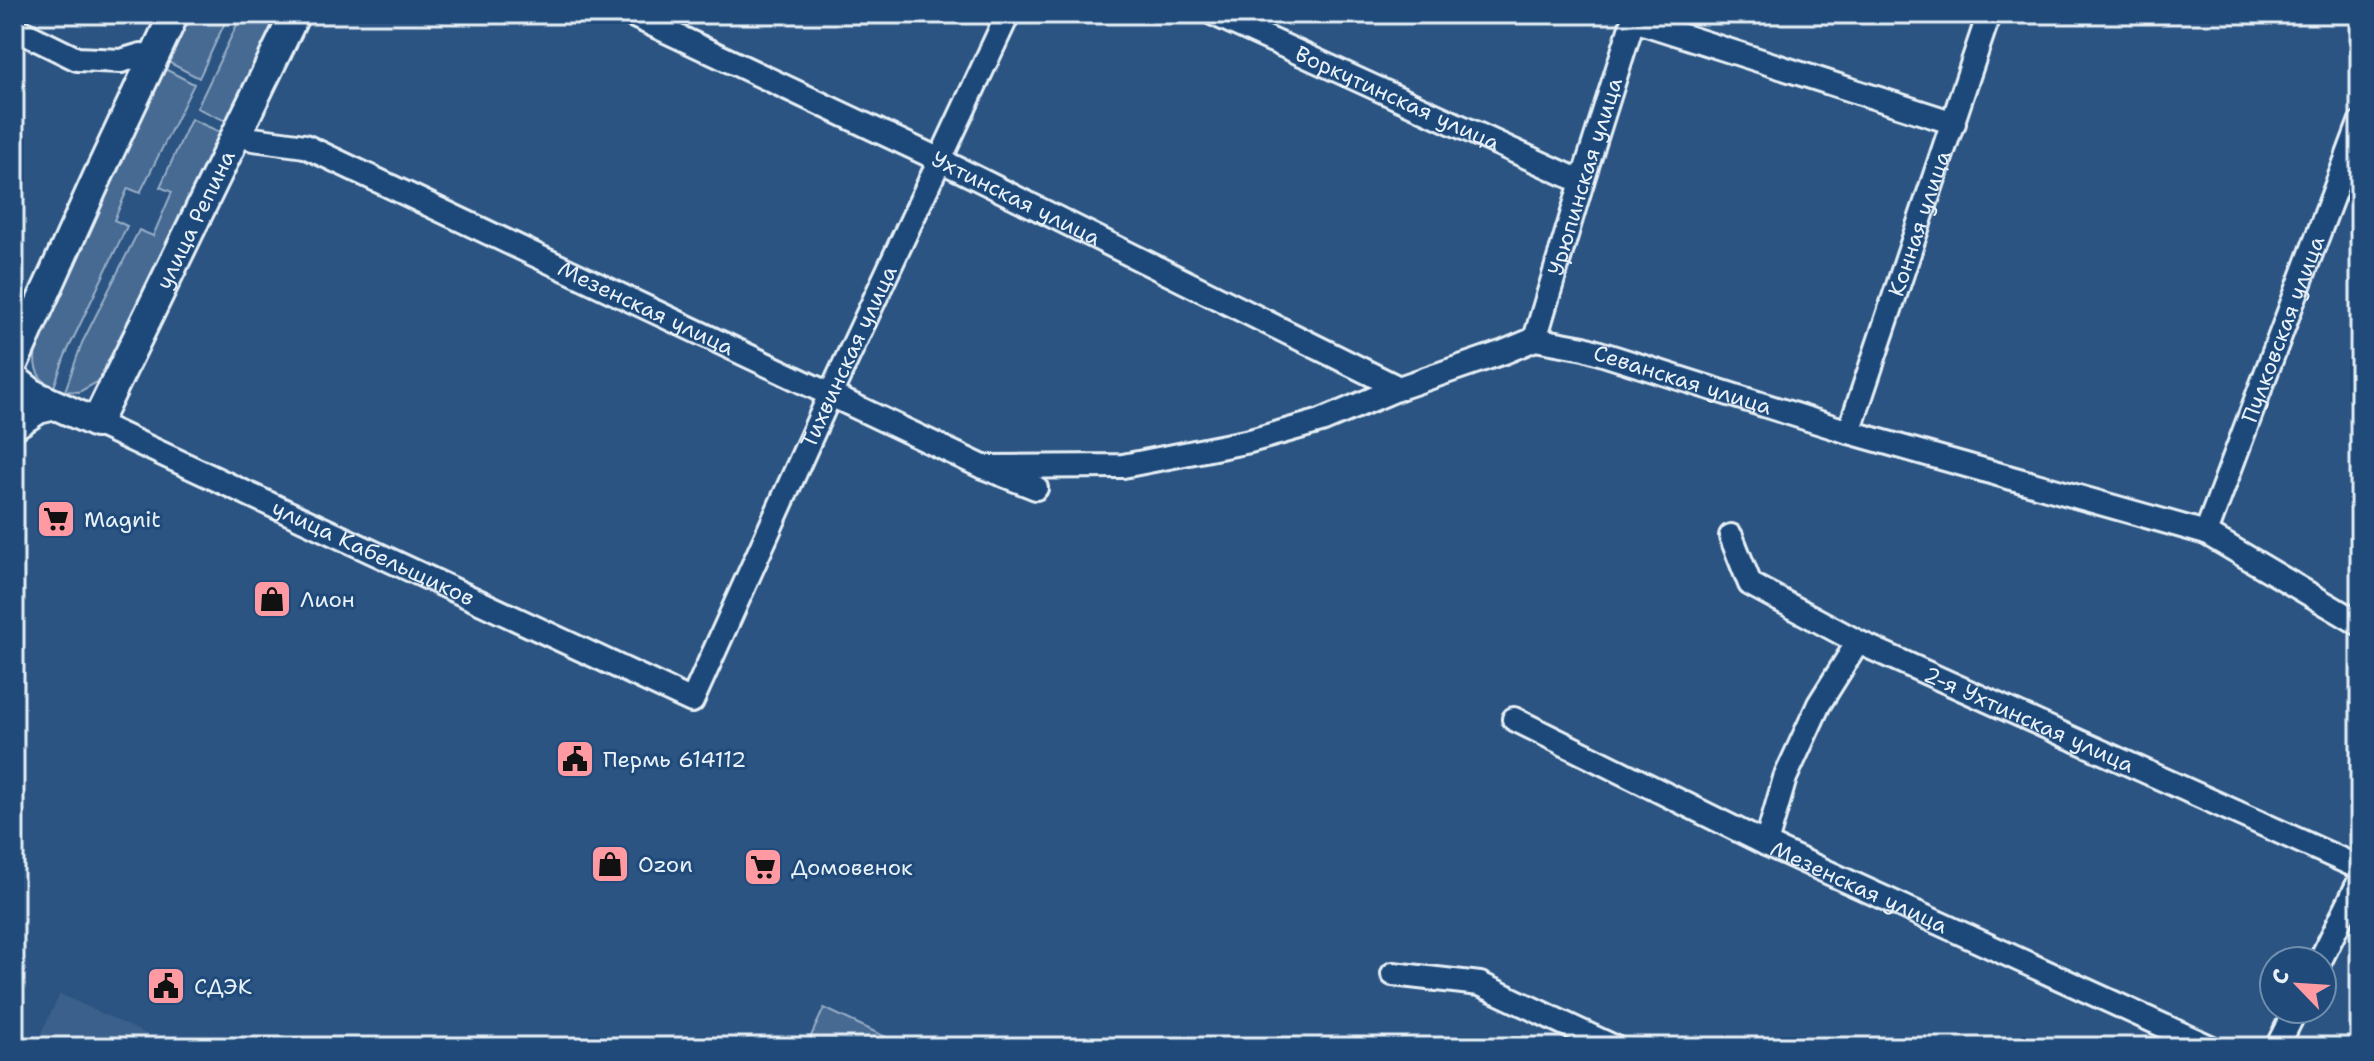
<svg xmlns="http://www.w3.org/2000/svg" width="2374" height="1061" font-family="'Shantell Sans',sans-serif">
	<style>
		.built { fill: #3a608b }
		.green { fill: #476b93; stroke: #98aec6; stroke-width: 2 }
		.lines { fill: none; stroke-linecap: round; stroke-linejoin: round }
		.minor-casing { stroke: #e8f1f8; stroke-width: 28 }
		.tertiary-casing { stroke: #e8f1f8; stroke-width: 34 }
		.minor { stroke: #1f4a7a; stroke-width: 22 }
		.tertiary { stroke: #1f4a7a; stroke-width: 28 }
		.labels { text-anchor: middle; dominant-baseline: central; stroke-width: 6; stroke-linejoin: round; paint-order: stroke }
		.street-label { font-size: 22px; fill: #e8f1f8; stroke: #1f4a7a }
		.poi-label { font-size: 22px; fill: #e8f1f8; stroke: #1f4a7a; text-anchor: start }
	</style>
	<rect width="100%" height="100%" fill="#2b5482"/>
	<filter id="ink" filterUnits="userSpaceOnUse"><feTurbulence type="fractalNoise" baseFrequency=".0125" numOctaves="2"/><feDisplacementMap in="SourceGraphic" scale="16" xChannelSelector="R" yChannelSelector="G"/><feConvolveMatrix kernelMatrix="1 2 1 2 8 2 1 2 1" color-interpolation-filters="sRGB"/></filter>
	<g filter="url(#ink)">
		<path class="built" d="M 60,994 L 174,1047 L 34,1047 Z"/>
		<g class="green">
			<path d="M 189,14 L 229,14 L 199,78 L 168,62 Z"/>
			<path d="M 242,14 L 277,14 L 226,121 L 197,108 Z"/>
			<path d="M 165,69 L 194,84 L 140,193 L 128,188 L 114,220 L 127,226 L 65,356 L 54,387 C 32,378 33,359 38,339 Z"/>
			<path d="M 191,119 L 220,132 L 99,381 L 79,392 L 65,391 L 82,343 L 139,230 L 153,236 L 172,192 L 160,187 Z"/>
			<path d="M 824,1008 L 907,1047 L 806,1047 Z"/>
		</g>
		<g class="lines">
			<defs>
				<g id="minor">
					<path id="s1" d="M 630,14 L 940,160 L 1399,388"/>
					<path id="s2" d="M 1214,14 L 1582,182"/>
					<path d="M 1634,20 L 1954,123"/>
					<path d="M 14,28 L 77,59 L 121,61 L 141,55"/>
					<path id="s3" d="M 253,139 L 305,146 L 983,467 L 1036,488"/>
					<path id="s4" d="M 1535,339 L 1582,182 L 1635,14"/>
					<path id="s5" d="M 96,423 L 692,701 L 830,395 L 1008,14"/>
					<path id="s6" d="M 1849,432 L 1989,14"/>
					<path id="s7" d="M 983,467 L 1123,466 L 1250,441 L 1321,421 L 1399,388 L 1504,352 L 1535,339 L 1584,348 L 1849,432 L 2206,533 L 2360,624"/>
					<path id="s8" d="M 2206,533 L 2360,123"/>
					<path id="s9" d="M 1731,536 L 1750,584 L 1858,642 L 2360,868"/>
					<path id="s10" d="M 1514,719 L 1766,844 L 2210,1047"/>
					<path d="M 1766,844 L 1785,778 L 1819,704 L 1858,642"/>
					<path d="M 2320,961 L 2360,880"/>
					<path d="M 1393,974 L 1480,984 L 1614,1047"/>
					<path d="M 2277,1047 L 2296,1009"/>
				</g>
				<g id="tertiary">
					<path d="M 14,362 L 98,176 L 174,14"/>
					<path id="s11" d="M 14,379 L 34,395 L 96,423 L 295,14"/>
					<path d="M 14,425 L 38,409 L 55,405"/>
				</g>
			</defs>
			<use href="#minor" class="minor-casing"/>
			<use href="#tertiary" class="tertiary-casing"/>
			<use href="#minor" class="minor"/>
			<use href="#tertiary" class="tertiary"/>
		</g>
	</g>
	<defs>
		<symbol id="supermarket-square" viewBox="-11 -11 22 22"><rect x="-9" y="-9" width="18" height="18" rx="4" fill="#ff9aa2" stroke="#1f4a7a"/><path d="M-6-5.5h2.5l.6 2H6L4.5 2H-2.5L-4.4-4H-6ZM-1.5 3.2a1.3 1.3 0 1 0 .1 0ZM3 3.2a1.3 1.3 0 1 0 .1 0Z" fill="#111"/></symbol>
		<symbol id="shop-square" viewBox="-11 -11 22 22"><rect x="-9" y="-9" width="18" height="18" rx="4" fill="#ff9aa2" stroke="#1f4a7a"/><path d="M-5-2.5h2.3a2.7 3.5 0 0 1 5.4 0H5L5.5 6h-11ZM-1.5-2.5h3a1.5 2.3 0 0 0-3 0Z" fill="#111"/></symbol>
		<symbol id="civic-square" viewBox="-11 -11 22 22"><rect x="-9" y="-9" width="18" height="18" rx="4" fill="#ff9aa2" stroke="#1f4a7a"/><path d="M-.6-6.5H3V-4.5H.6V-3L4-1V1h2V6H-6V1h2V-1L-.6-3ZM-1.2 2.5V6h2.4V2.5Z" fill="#111"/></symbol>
	</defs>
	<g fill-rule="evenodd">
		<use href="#supermarket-square" x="34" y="497" width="44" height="44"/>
		<use href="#shop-square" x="250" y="577" width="44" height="44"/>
		<use href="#civic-square" x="553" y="737" width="44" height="44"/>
		<use href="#shop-square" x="588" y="842" width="44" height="44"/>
		<use href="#supermarket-square" x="741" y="845" width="44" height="44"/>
		<use href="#civic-square" x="144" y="964" width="44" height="44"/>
	</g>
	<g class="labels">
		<g class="street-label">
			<text stroke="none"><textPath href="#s2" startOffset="202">Воркутинская улица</textPath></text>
			<text stroke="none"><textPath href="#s4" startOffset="170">Урюпинская улица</textPath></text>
			<text stroke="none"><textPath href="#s1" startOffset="428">Ухтинская улица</textPath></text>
			<text stroke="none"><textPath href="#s11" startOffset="320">улица Репина</textPath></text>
			<text stroke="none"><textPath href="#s6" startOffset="220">Конная улица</textPath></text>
			<text stroke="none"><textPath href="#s3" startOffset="430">Мезенская улица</textPath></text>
			<text stroke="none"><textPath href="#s8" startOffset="218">Пулковская улица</textPath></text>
			<text stroke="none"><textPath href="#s5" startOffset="1036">Тихвинская улица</textPath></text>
			<text stroke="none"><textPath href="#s7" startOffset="726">Севанская улица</textPath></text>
			<text stroke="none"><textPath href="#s5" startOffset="306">улица Кабельщиков</textPath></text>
			<text stroke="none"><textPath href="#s9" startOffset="362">2-я Ухтинская улица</textPath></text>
			<text stroke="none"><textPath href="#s10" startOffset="384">Мезенская улица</textPath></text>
		</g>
		<g class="poi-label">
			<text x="84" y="519">Magnit</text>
			<text x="300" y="599">Лион</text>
			<text x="603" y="759">Пермь 614112</text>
			<text x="638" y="864">Ozon</text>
			<text x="791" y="867">Домовенок</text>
			<text x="194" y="986">СДЭК</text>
		</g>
	</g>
	<rect width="2374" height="1061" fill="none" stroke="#1f4a7a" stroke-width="48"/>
	<rect x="24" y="24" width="2326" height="1013" fill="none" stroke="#e8f1f8" stroke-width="3" filter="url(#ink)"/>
	<g transform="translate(2298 985) rotate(295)"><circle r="38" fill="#1f4a7a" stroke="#6f8dac" stroke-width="2"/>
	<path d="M0-6L14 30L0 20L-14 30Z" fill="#ff9aa2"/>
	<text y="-12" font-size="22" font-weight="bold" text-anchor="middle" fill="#e8f1f8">С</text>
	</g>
</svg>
